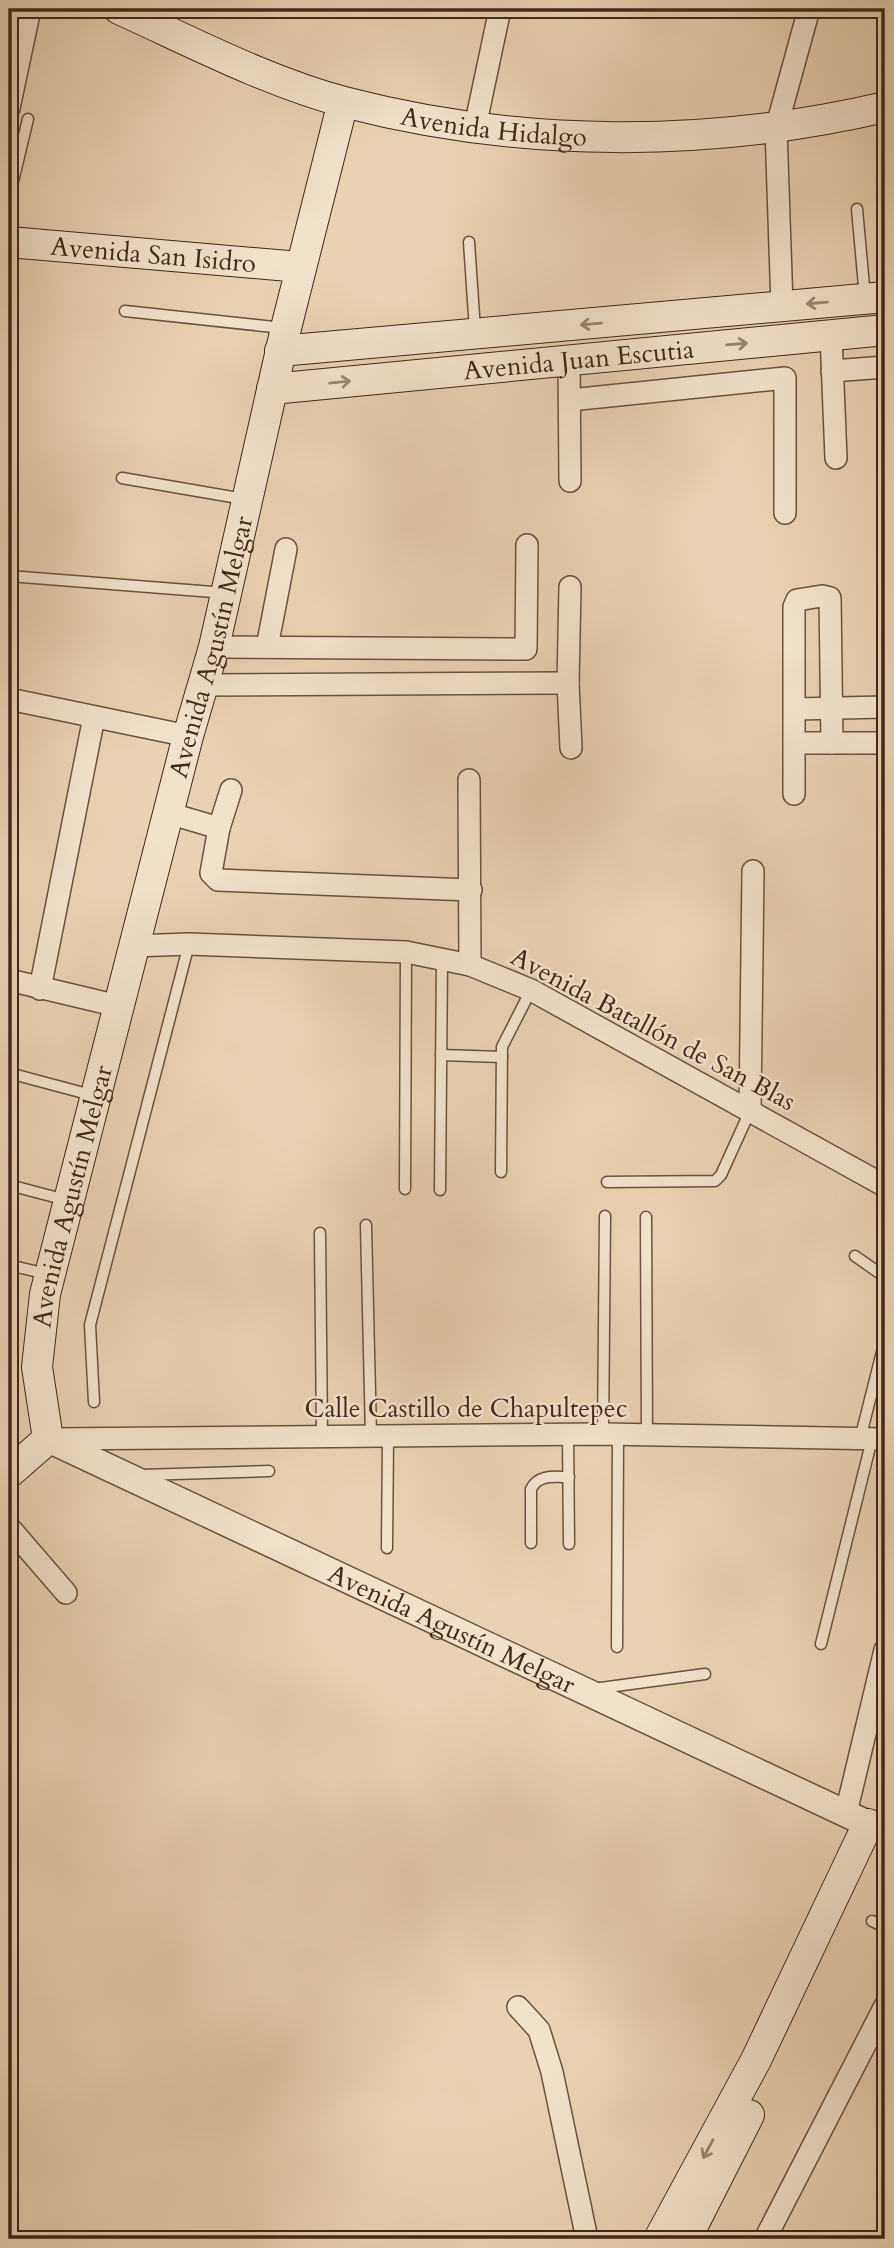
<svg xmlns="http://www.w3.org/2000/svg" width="894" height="2248" font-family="Cardo,serif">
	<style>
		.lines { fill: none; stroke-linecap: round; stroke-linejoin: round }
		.service-casing { stroke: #6b5240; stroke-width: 13 }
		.minor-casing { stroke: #6b5240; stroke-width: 24 }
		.tertiary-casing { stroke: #6b5240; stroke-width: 29 }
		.secondary-casing { stroke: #41281a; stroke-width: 32 }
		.service { stroke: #f1e2cc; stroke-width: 10 }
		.minor { stroke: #f1e2cc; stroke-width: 21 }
		.tertiary { stroke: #f1e2cc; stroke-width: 26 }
		.secondary { stroke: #f1e2cc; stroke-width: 30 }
		.oneway { stroke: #998573 }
		.labels { text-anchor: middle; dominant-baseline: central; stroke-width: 5; stroke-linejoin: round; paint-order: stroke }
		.street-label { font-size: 26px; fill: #41281a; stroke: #f1e2cc }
	</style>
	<rect width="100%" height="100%" fill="#e9d2b1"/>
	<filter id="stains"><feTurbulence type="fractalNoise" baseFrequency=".00286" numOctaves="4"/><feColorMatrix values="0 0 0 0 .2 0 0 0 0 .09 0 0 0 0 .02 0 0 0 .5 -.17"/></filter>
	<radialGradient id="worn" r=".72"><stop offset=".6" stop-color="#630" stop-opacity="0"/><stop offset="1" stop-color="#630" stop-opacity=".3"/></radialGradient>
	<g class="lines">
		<defs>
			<g id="service">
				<path d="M 9,198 L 28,119"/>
				<path d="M 857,209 L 865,297"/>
				<path d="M 469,242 L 475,330"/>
				<path d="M 125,311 L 283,328"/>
				<path d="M 122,478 L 244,499"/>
				<path d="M 9,576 L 226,593"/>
				<path d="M 441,1055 L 502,1057"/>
				<path d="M 9,1073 L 95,1096"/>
				<path d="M 501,1172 L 502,1047 L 531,990"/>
				<path d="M 607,1182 L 715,1181 L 721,1175 L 750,1111"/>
				<path d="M 9,1185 L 66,1200"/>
				<path d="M 405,1189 L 406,952"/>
				<path d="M 440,1190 L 442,959"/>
				<path d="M 646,1217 L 647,1435"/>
				<path d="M 366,1225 L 371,1436"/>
				<path d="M 320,1233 L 322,1437"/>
				<path d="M 855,1256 L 885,1277"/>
				<path d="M 9,1265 L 47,1274"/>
				<path d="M 94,1402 L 90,1325 L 189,944"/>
				<path d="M 568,1434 L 569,1544"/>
				<path d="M 603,1434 L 605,1216"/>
				<path d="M 860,1439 L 885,1340"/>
				<path d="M 142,1475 L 269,1471"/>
				<path d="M 531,1543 L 531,1489 C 538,1474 555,1477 569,1477"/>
				<path d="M 387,1548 L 388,1436"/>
				<path d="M 821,1644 L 872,1439"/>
				<path d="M 617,1647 L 618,1434"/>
				<path d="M 593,1689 L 705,1674"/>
				<path d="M 872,1921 L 885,1927"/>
			</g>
			<g id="minor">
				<path d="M 9,108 L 30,9"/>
				<path d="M 475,127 L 500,9"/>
				<path d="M 782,306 L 776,129 L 809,9"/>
				<path d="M 831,335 L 836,458"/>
				<path d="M 569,360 L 570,481"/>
				<path d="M 832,371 L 885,367"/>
				<path d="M 570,400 L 785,378 L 785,513"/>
				<path d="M 570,587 L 568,683 L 571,748"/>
				<path d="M 214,647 L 526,649 L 527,545"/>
				<path d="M 267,647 L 286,549"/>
				<path d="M 203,685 L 568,683"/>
				<path d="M 9,699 L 188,736"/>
				<path d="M 795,709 L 885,707"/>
				<path d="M 795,743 L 885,743"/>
				<path d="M 469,780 L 470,965"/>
				<path d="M 794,794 L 794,607 L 797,600 L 822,596 L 830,598 L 832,743"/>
				<path d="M 168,813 L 219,828 L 211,873 L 218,880 L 471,890"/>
				<path d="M 219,828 L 231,790"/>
				<path d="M 133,946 L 189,944 L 406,952 L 470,965 L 531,990 L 885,1186"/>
				<path d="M 9,980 L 118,1006"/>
				<path d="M 40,989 L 94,717"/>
				<path d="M 750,1111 L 753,871"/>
				<path d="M 51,1439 L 603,1434 L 885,1439"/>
				<path d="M 9,1527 L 66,1593"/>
				<path d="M 846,1813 L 885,1650"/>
				<path d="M 518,2007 L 539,2030 L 552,2072 L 587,2239"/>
				<path d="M 765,2239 L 885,2006"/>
			</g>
			<g id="tertiary">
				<path id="s1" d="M 48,1439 L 885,1832"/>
			</g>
			<g id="secondary">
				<path id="s2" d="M 119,9 C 192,42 266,81 344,102 C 520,148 709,148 885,107"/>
				<path id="s3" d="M 9,242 L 300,267"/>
				<path d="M 280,351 L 885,297"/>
				<path id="s4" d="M 272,389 L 885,330"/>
				<path id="s5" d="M 9,1473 L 48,1439 L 37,1367 L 45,1294 L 188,736 L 214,647 L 286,328 L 343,102"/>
				<path d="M 659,2239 L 756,2060 L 868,1824"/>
				<path d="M 686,2239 L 749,2115"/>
			</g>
		</defs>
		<use href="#service" class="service-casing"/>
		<use href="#minor" class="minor-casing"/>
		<use href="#tertiary" class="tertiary-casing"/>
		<use href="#secondary" class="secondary-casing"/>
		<use href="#service" class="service"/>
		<use href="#minor" class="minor"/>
		<use href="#tertiary" class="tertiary"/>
		<use href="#secondary" class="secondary"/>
	</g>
	<defs><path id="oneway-shaft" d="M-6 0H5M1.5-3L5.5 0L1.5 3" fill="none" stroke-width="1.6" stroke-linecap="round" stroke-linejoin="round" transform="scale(1.75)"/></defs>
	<g class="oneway">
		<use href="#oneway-shaft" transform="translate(817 303) rotate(175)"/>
		<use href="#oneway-shaft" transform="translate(591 324) rotate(175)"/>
		<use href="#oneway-shaft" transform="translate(737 344) rotate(-5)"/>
		<use href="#oneway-shaft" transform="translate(340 382) rotate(-6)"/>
		<use href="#oneway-shaft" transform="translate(708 2149) rotate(118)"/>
	</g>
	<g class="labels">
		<g class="street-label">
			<text stroke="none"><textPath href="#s2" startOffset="396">Avenida Hidalgo</textPath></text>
			<text stroke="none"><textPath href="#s3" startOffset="145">Avenida San Isidro</textPath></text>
			<text stroke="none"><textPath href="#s4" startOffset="308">Avenida Juan Escutia</textPath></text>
			<text stroke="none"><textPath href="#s5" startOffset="866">Avenida Agustín Melgar</textPath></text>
			<text transform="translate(653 1029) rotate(28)">Avenida Batallón de San Blas</text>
			<text stroke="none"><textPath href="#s5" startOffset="299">Avenida Agustín Melgar</textPath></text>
			<text x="466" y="1408">Calle Castillo de Chapultepec</text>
			<text stroke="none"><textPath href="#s1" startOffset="446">Avenida Agustín Melgar</textPath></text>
		</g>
	</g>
	<rect width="894" height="2248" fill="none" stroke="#e9d2b1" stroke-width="35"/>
	<rect x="10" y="10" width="873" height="2227" fill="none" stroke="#41281a" stroke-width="3.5"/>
	<rect x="18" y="18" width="859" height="2213" fill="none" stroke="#41281a" stroke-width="2"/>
	<rect width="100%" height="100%" filter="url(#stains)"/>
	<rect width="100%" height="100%" fill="url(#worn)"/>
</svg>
